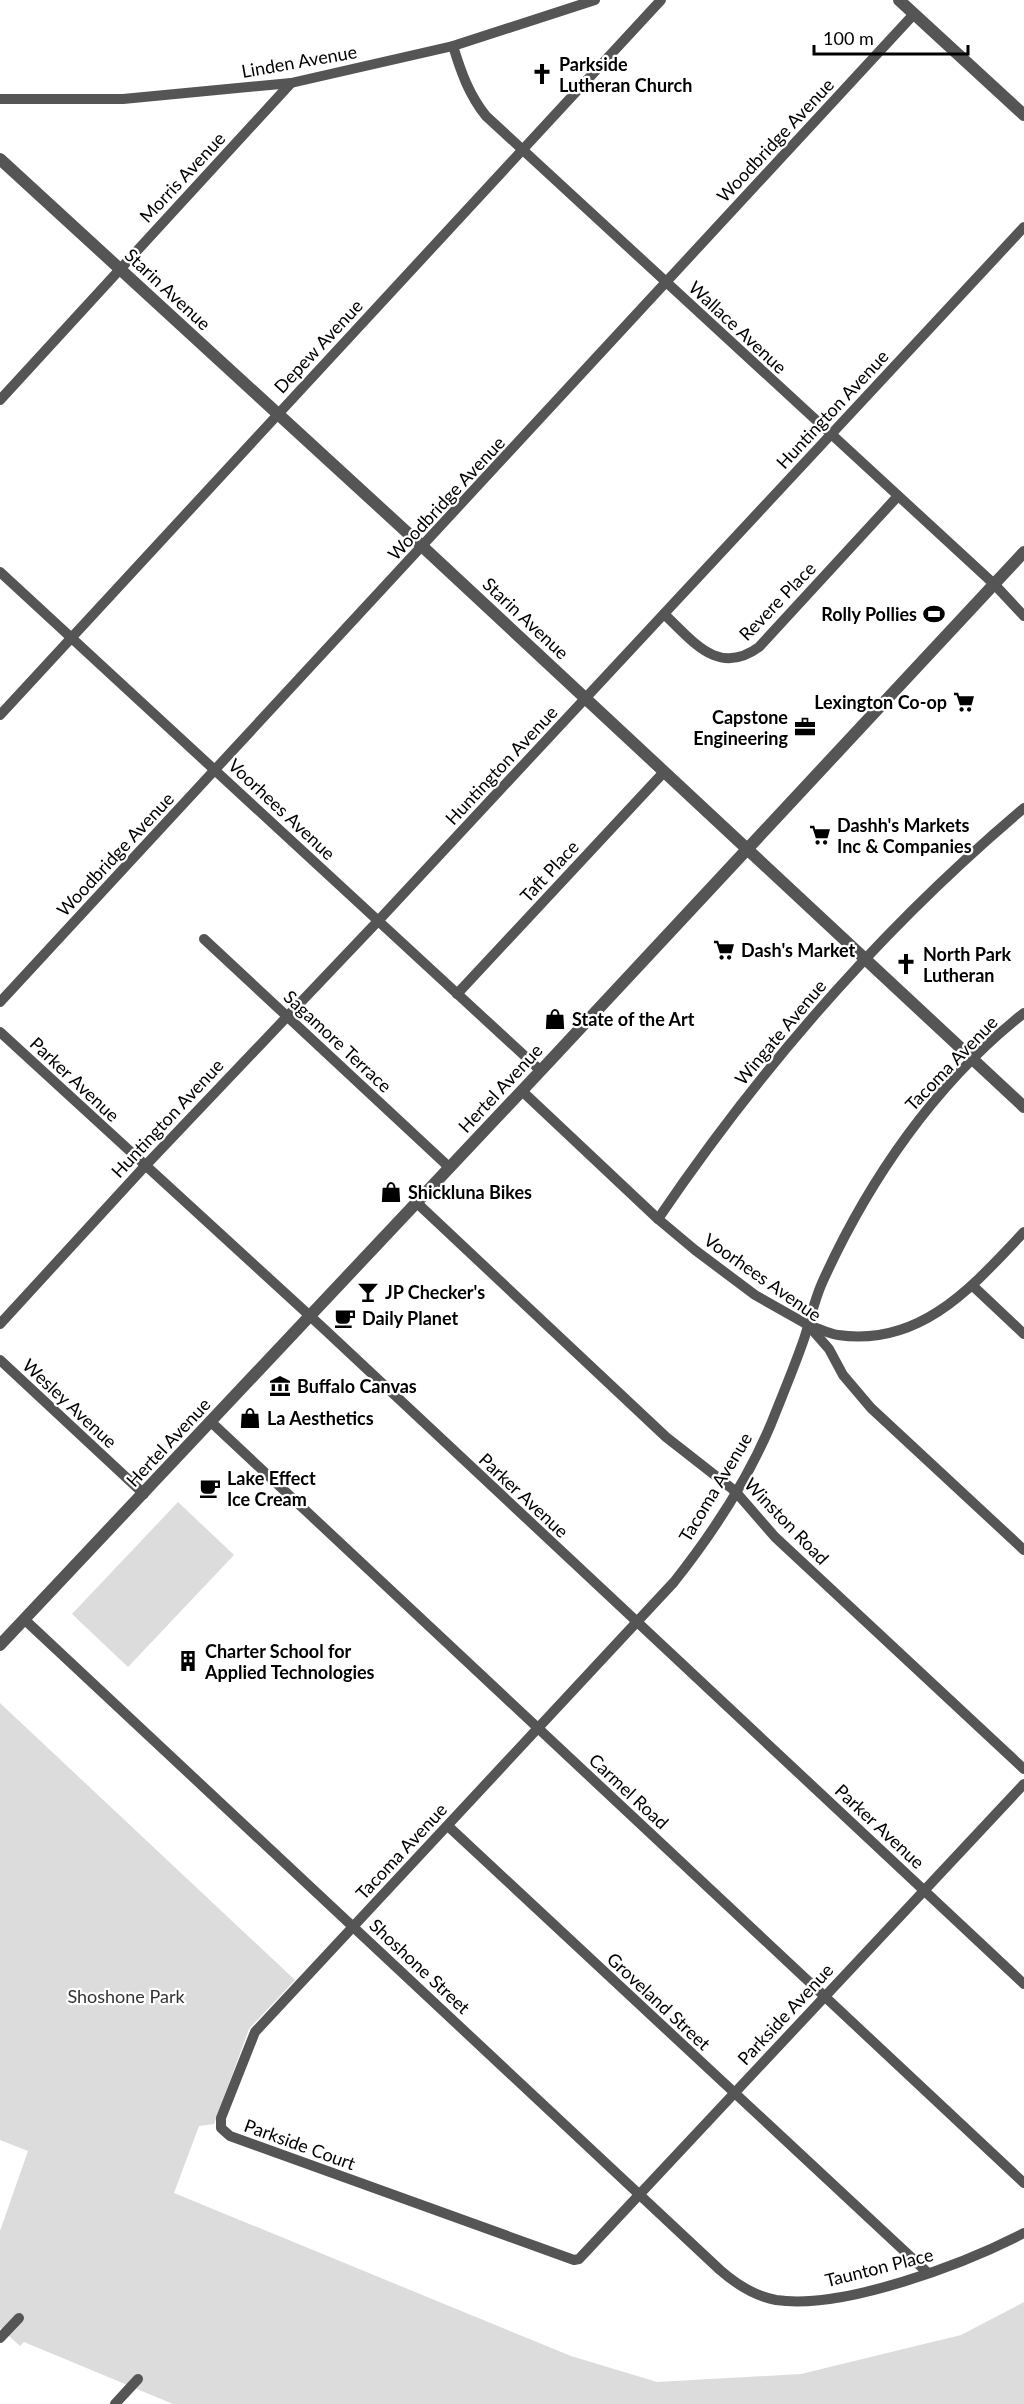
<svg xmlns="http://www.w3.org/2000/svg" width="1024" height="2404" font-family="Lato,sans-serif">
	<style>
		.green { fill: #dcdcdc }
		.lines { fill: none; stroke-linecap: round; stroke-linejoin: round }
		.minor { stroke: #555; stroke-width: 10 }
		.tertiary { stroke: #555; stroke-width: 12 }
		.labels { text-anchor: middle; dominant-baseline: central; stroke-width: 4.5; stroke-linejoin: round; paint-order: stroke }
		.street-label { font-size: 18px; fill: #000; stroke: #fff }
		.poi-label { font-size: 18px; font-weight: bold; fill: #000; stroke: #fff; text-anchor: start }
		.park-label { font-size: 18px; fill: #333; stroke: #fff }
	</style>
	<rect width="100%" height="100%" fill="#fff"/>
	<g class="green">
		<path d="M 178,1502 L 234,1555 L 128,1667 L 72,1614 Z"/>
		<path d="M 0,1703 L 295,1980 L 249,2029 L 214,2124 L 199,2126 L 174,2193 L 571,2356 L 657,2382 L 801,2374 L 961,2335 L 1024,2302 L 1024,2404 L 173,2404 L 24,2342 L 20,2346 L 0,2328 L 0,2231 L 28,2151 L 0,2140 Z"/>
	</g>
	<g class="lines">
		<g class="minor">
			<path d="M 453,46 C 461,72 469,95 486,116 L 994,584 L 1024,616"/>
			<path d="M 0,99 L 123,99 L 291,83 L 453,46 L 595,0"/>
			<path d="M 0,400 L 291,83"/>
			<path d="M 0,572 L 541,1071"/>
			<path d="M 664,614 C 693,641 718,677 759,647 L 898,496"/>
			<path d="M 0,715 L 661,0"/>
			<path d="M 204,939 L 450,1168"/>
			<path d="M 457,994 L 664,772"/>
			<path d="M 0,1002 L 914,14"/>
			<path d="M 1024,1013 C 935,1083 868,1181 822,1283 C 814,1301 810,1321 804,1339 C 794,1368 782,1396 771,1424 C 747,1481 712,1534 674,1582 L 255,2032 L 221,2118 L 221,2128 L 230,2136 L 574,2260 L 579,2259 L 1024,1784"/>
			<path d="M 0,1032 L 322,1327 L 1024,1984"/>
			<path d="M 522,1091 L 658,1219 L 695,1250 L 755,1295 L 808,1325 L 829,1349 L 843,1375 L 871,1408 L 1024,1550"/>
			<path d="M 417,1203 L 666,1437 L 735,1491 L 775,1537 L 1024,1769"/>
			<path d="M 658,1219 C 762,1066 883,927 1024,808"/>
			<path d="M 973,1286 L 1024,1334"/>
			<path d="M 0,1324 L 145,1166 L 378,921 L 1024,227"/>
			<path d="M 811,1326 C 820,1329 829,1334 838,1335 C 921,1347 973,1286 1024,1232"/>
			<path d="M 0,1360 L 144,1494"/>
			<path d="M 211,1422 L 1024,2183"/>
			<path d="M 25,1620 L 720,2270 C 736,2284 754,2296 776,2300 C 843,2310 964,2264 1024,2233"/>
			<path d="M 448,1826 L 928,2273"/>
			<path d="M 0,2338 L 19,2318"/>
			<path d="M 115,2404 L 138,2379"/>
		</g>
		<g class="tertiary">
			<path d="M 899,0 L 1024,115"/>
			<path d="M 0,159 L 423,547 L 1024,1107"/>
			<path d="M 0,1645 L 547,1064 L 1024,552"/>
		</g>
	</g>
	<defs>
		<symbol id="church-bare" viewBox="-9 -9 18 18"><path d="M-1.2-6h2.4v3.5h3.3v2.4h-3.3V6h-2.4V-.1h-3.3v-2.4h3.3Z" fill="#000" stroke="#fff" stroke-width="2.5" paint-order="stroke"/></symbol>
		<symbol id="stadium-bare" viewBox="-9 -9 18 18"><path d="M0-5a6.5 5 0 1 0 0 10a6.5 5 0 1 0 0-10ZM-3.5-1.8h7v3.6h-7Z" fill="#000" stroke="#fff" stroke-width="2.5" paint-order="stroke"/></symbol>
		<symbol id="supermarket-bare" viewBox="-9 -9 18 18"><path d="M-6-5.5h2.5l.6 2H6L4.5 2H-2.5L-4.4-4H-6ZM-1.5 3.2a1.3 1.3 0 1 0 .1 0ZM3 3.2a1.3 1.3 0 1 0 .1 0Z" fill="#000" stroke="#fff" stroke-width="2.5" paint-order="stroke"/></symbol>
		<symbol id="office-bare" viewBox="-9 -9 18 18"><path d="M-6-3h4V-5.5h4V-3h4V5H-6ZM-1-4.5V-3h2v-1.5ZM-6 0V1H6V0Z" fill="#000" stroke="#fff" stroke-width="2.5" paint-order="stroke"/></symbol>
		<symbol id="shop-bare" viewBox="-9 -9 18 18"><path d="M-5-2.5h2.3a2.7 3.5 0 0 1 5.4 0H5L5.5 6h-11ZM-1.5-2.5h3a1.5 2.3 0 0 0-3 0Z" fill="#000" stroke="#fff" stroke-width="2.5" paint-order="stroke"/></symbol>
		<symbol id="bar-bare" viewBox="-9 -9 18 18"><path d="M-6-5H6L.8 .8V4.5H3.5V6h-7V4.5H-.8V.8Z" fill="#000" stroke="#fff" stroke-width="2.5" paint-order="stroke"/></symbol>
		<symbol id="cafe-bare" viewBox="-9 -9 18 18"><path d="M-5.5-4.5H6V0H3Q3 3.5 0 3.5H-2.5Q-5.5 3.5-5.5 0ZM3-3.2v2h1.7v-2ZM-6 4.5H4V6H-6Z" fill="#000" stroke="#fff" stroke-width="2.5" paint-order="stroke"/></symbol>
		<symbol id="museum-bare" viewBox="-9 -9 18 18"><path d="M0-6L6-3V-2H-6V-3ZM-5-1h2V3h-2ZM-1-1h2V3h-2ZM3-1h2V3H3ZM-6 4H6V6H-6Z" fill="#000" stroke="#fff" stroke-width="2.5" paint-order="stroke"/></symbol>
		<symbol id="building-bare" viewBox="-9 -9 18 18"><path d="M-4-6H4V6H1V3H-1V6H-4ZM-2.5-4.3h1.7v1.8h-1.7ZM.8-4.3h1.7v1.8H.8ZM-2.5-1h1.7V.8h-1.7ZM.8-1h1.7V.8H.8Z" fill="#000" stroke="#fff" stroke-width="2.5" paint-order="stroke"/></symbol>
	</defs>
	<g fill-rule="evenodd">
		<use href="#church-bare" x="527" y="59" width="30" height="30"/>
		<use href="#stadium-bare" x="919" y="599" width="30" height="30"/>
		<use href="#supermarket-bare" x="949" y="687" width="30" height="30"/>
		<use href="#office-bare" x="790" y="712" width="30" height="30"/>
		<use href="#supermarket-bare" x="805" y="820" width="30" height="30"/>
		<use href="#supermarket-bare" x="709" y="935" width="30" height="30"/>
		<use href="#church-bare" x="891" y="949" width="30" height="30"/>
		<use href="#shop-bare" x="540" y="1004" width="30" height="30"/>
		<use href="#shop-bare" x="376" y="1177" width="30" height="30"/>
		<use href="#bar-bare" x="353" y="1277" width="30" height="30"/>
		<use href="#cafe-bare" x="330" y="1303" width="30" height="30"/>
		<use href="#museum-bare" x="265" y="1371" width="30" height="30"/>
		<use href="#shop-bare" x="235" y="1403" width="30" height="30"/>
		<use href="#cafe-bare" x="195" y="1473" width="30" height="30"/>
		<use href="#building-bare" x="173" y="1646" width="30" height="30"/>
	</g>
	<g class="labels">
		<g class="street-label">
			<text transform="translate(299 61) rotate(-10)">Linden Avenue</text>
			<text transform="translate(775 140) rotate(-47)">Woodbridge Avenue</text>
			<text transform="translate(182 177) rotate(-47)">Morris Avenue</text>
			<text transform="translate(168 289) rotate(43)">Starin Avenue</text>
			<text transform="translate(738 327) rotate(43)">Wallace Avenue</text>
			<text transform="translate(318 346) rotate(-47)">Depew Avenue</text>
			<text transform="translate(832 409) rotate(-47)">Huntington Avenue</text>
			<text transform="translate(446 498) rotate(-47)">Woodbridge Avenue</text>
			<text transform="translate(777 601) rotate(-46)">Revere Place</text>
			<text transform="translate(526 618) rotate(43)">Starin Avenue</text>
			<text transform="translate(501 765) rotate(-47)">Huntington Avenue</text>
			<text transform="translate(282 809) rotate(43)">Voorhees Avenue</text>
			<text transform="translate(115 854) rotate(-47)">Woodbridge Avenue</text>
			<text transform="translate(549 871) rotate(-47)">Taft Place</text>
			<text transform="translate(780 1032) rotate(-50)">Wingate Avenue</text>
			<text transform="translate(338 1041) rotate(43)">Sagamore Terrace</text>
			<text transform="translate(951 1063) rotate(-46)">Tacoma Avenue</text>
			<text transform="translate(75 1079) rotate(43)">Parker Avenue</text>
			<text transform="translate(500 1088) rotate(-47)">Hertel Avenue</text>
			<text transform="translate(167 1118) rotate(-47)">Huntington Avenue</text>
			<text transform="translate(763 1277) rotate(35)">Voorhees Avenue</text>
			<text transform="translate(70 1403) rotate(43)">Wesley Avenue</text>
			<text transform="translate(168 1442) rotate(-47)">Hertel Avenue</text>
			<text transform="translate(715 1487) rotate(-59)">Tacoma Avenue</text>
			<text transform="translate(524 1495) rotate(43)">Parker Avenue</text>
			<text transform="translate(787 1521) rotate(46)">Winston Road</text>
			<text transform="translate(629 1791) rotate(43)">Carmel Road</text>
			<text transform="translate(880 1826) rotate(43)">Parker Avenue</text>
			<text transform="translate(401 1851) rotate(-47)">Tacoma Avenue</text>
			<text transform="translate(420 1966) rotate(43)">Shoshone Street</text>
			<text transform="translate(659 2001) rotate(43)">Groveland Street</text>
			<text transform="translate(785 2014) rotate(-47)">Parkside Avenue</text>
			<text transform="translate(300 2144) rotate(20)">Parkside Court</text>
			<text transform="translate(879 2267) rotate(-14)">Taunton Place</text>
		</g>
		<g class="poi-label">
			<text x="559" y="64">Parkside<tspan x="559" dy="21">Lutheran Church</tspan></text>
			<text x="917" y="614" text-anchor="end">Rolly Pollies</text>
			<text x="947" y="702" text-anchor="end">Lexington Co-op</text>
			<text x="788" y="717" text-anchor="end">Capstone<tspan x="788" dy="21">Engineering</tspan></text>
			<text x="837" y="825">Dashh's Markets<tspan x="837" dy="21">Inc &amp; Companies</tspan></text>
			<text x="741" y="950">Dash's Market</text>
			<text x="923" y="954">North Park<tspan x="923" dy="21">Lutheran</tspan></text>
			<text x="572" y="1019">State of the Art</text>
			<text x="408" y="1192">Shickluna Bikes</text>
			<text x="385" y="1292">JP Checker's</text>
			<text x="362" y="1318">Daily Planet</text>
			<text x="297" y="1386">Buffalo Canvas</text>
			<text x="267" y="1418">La Aesthetics</text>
			<text x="227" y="1478">Lake Effect<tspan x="227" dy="21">Ice Cream</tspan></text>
			<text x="205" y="1651">Charter School for<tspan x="205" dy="21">Applied Technologies</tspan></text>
		</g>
		<g class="park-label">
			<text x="126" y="1996">Shoshone Park</text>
		</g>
	</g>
	<path d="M814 45v9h154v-9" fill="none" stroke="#000000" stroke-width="3"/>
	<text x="823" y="45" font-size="18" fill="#000000" stroke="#ffffff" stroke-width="4.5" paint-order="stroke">100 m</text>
</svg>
